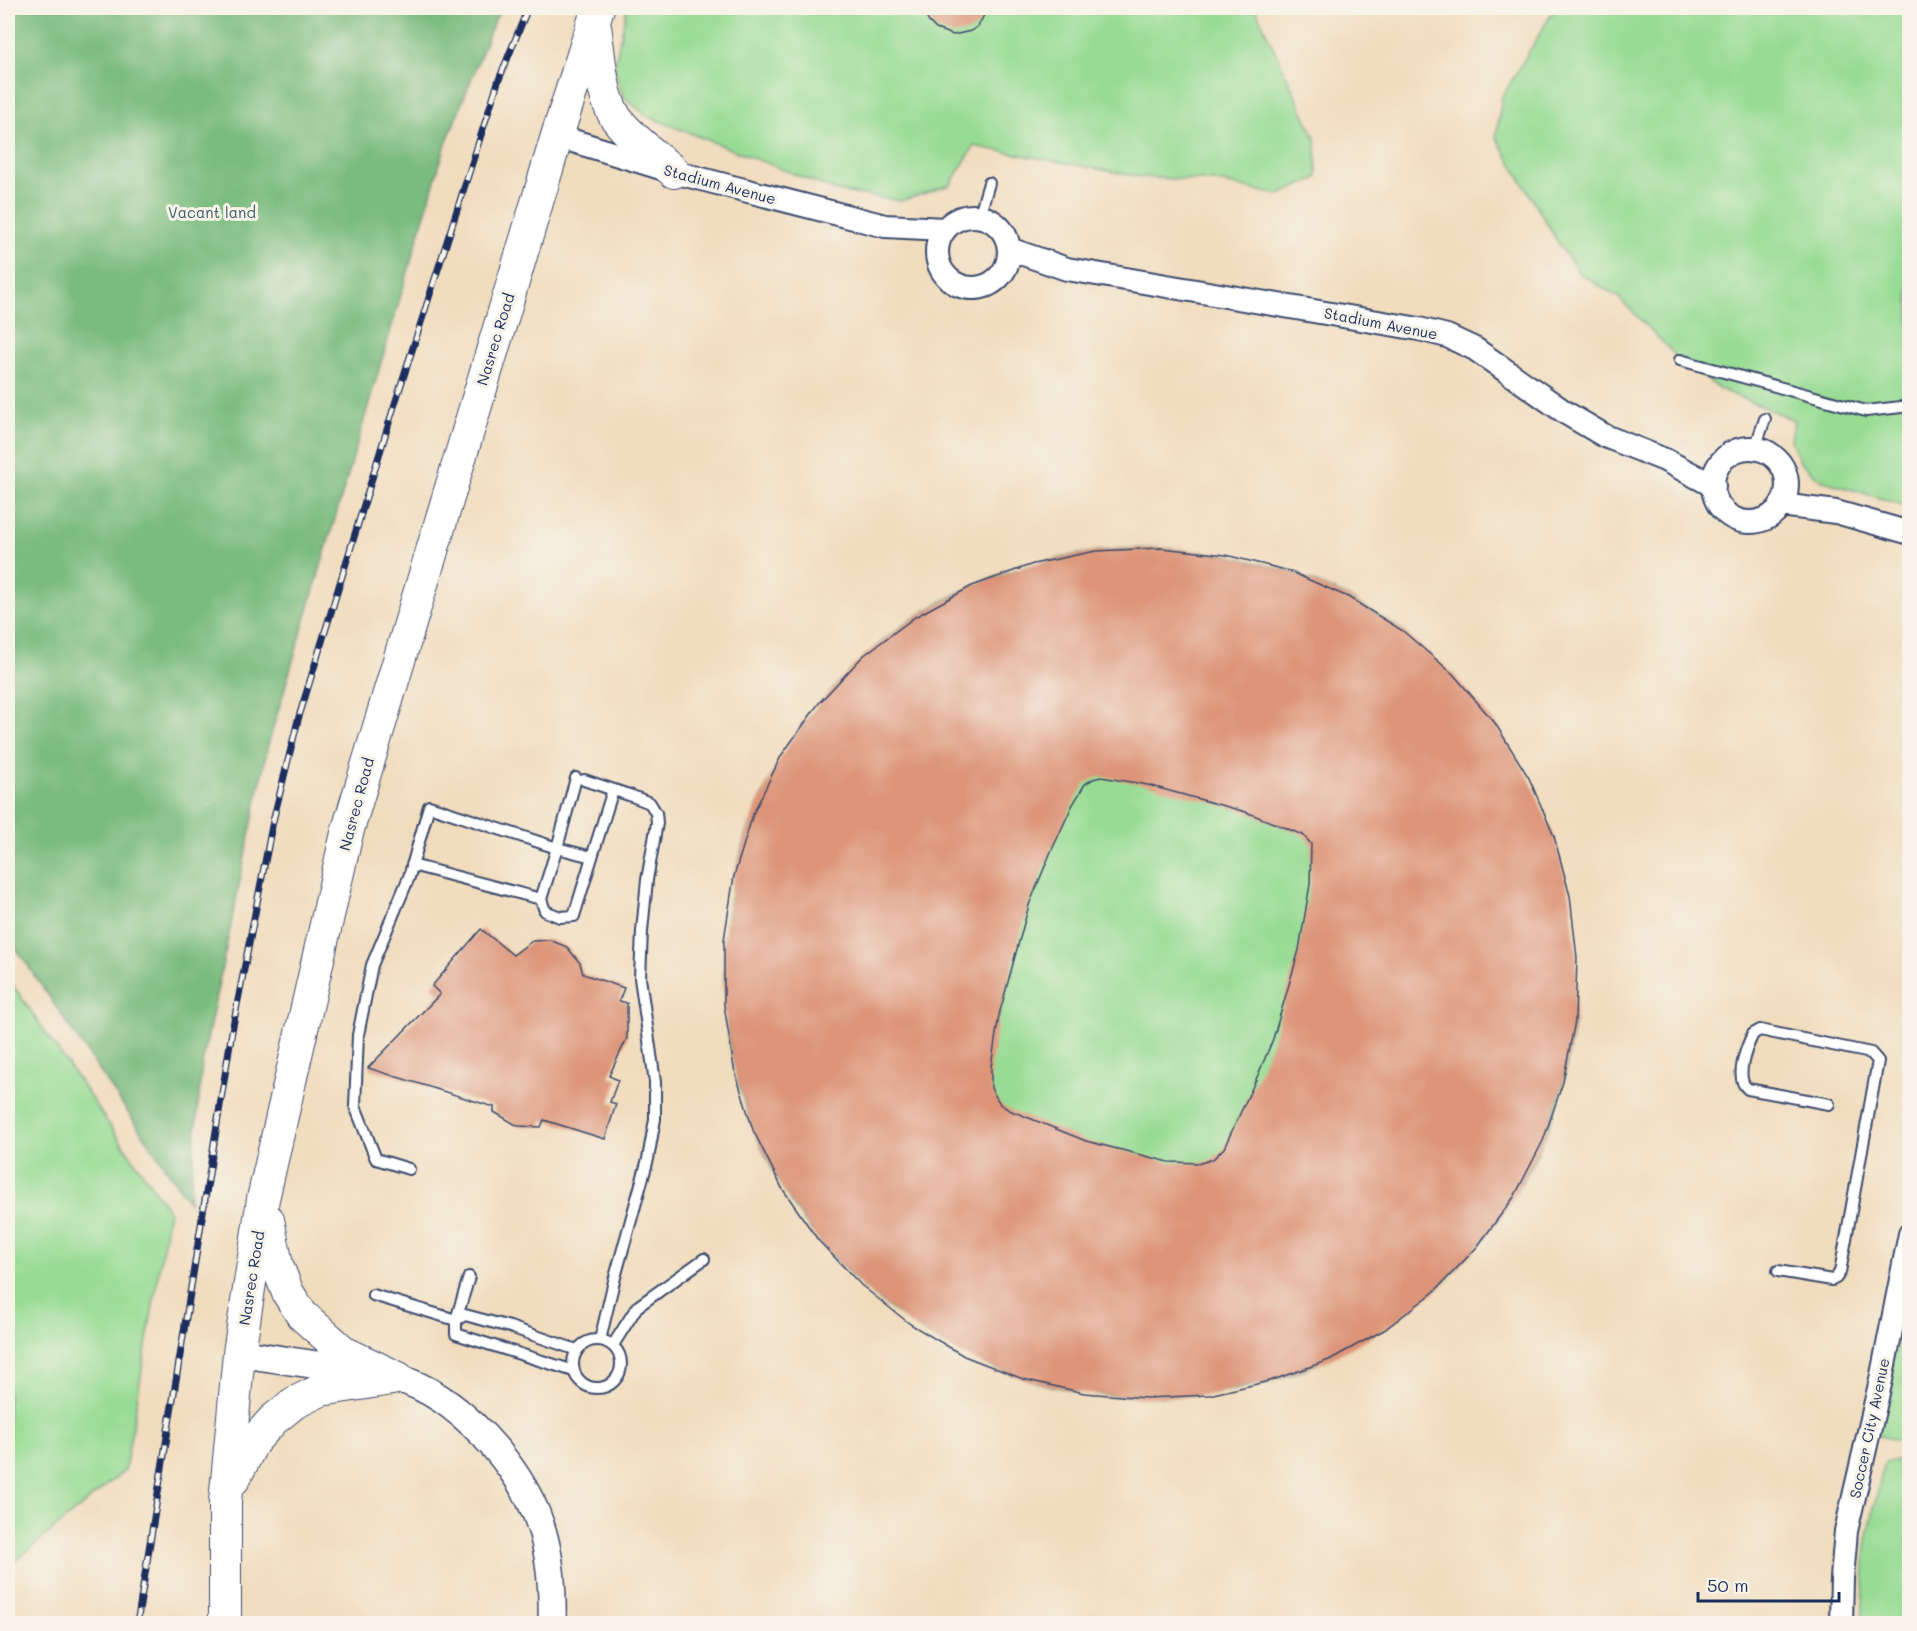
<svg xmlns="http://www.w3.org/2000/svg" width="1917" height="1631" font-family="Mali,sans-serif">
	<style>
		.green { fill: #98dc94; stroke: #5a8679; stroke-width: 1.5 }
		.forest { fill: #7abc7e; stroke: #4a766e; stroke-width: 1.5 }
		.building { fill: #dd9478; fill-rule: evenodd }
		.lines { fill: none; stroke-linecap: round; stroke-linejoin: round }
		.service-casing { stroke: #3b496c; stroke-width: 14 }
		.minor-casing { stroke: #3b496c; stroke-width: 26 }
		.tertiary-casing { stroke: #3b496c; stroke-width: 30 }
		.secondary-casing { stroke: #3b496c; stroke-width: 34 }
		.service { stroke: #fff; stroke-width: 10 }
		.minor { stroke: #fff; stroke-width: 22 }
		.tertiary { stroke: #fff; stroke-width: 27 }
		.secondary { stroke: #fff; stroke-width: 32 }
		.rail-casing { stroke: #1b2f5e; stroke-width: 7 }
		.rail { stroke: #f7f3e8; stroke-width: 4.5; stroke-dasharray: 14; stroke-linecap: butt }
		.labels { text-anchor: middle; dominant-baseline: central; stroke-width: 6; stroke-linejoin: round; paint-order: stroke }
		.street-label { font-size: 15px; fill: #1b2f5e; stroke: #f7f3e8 }
		.park-label { font-size: 15px; fill: #3a5a6c; stroke: #f7f3e8 }
	</style>
	<rect width="100%" height="100%" fill="#f7f3e8"/>
	<filter id="ink" filterUnits="userSpaceOnUse"><feTurbulence type="fractalNoise" baseFrequency=".0167" numOctaves="2"/><feDisplacementMap in="SourceGraphic" scale="12" xChannelSelector="R" yChannelSelector="G"/><feConvolveMatrix kernelMatrix="1 2 1 2 8 2 1 2 1" color-interpolation-filters="sRGB"/></filter>
	<filter id="wash" filterUnits="userSpaceOnUse"><feTurbulence type="fractalNoise" baseFrequency=".008" numOctaves="4" result="noise"/><feDisplacementMap in="SourceGraphic" scale="24" xChannelSelector="R" yChannelSelector="G"/><feGaussianBlur stdDeviation="1.35" result="paint"/><feColorMatrix in="noise" values="0 0 0 0 0 0 0 0 0 0 0 0 0 0 0 0 0 1.4 0 .05"/><feComposite in="paint" operator="in"/></filter>
	<g filter="url(#wash)">
		<rect width="100%" height="100%" fill="#f1dcbd"/>
		<g class="green">
			<path d="M 627,8 L 1255,8 L 1316,140 L 1317,178 L 1279,195 L 1214,181 L 1141,177 L 974,146 L 950,185 L 901,201 L 837,191 L 647,116 L 623,96 L 614,68 Z"/>
			<path d="M 1555,8 L 1909,8 L 1909,507 L 1821,480 L 1800,462 L 1791,441 L 1794,420 L 1720,389 L 1680,360 L 1617,296 L 1580,274 L 1562,249 L 1496,137 L 1502,97 Z"/>
			<path d="M 1161,548 L 1226,555 L 1289,571 L 1348,597 L 1403,631 L 1575,1021 C 1571,1040 1568,1060 1564,1079 C 1547,1149 1508,1216 1458,1267 C 1449,1276 1440,1287 1430,1294 C 1406,1312 1380,1327 1355,1343 C 1283,1390 1193,1402 1108,1395 C 1025,1388 947,1354 883,1303 C 688,1148 670,858 841,680 C 864,656 889,634 917,616 C 970,582 1030,562 1092,552 C 1115,548 1138,549 1161,548 Z"/>
			<path d="M 8,978 L 169,1211 L 125,1470 L 8,1567 Z"/>
			<path d="M 1909,1311 L 1909,1444 L 1869,1433 Z"/>
			<path d="M 1909,1457 L 1909,1623 L 1862,1623 L 1866,1545 L 1884,1463 Z"/>
		</g>
		<path class="forest" d="M 8,8 L 502,8 L 494,21 L 445,146 L 268,745 L 202,1064 L 189,1202 L 9,938 L 8,932 Z"/>
		<g id="blocks">
			<g class="building">
				<path d="M 921,8 L 988,8 L 978,26 L 971,31 L 953,35 L 936,29 L 929,22 Z"/>
				<path d="M 1161,548 L 1226,555 L 1289,571 L 1348,597 L 1403,631 L 1453,674 L 1495,723 L 1529,778 L 1554,836 L 1570,896 L 1577,958 L 1575,1021 L 1563,1082 L 1543,1141 L 1514,1197 L 1477,1247 L 1434,1292 L 1384,1330 L 1329,1360 L 1270,1381 L 1209,1395 L 1146,1398 L 1084,1393 L 1023,1379 L 964,1356 L 910,1324 L 861,1285 L 818,1240 L 782,1188 L 753,1130 L 734,1068 L 724,1005 L 724,940 L 734,876 L 753,814 L 781,756 L 819,703 L 863,656 L 915,617 L 972,586 L 1033,564 L 1096,551 ZM 1101,777 L 1148,785 L 1246,812 L 1303,835 L 1311,844 L 1310,884 L 1299,950 L 1273,1039 L 1258,1075 L 1224,1148 L 1213,1159 L 1201,1163 L 1169,1162 L 1086,1141 L 1009,1110 L 1000,1104 L 991,1088 L 991,1067 L 999,1015 L 1029,905 L 1050,854 L 1072,806 L 1085,784 L 1093,779 Z"/>
				<path d="M 481,929 L 513,955 L 532,941 L 550,940 L 567,947 L 580,963 L 583,974 L 624,988 L 619,1001 L 627,1003 L 627,1038 L 609,1076 L 618,1080 L 610,1102 L 616,1104 L 605,1139 L 544,1120 L 541,1127 L 518,1126 L 494,1112 L 494,1107 L 368,1068 L 440,994 L 432,986 Z"/>
			</g>
		</g>
	</g>
	<g filter="url(#ink)">
		<use href="#blocks" fill-opacity="0" stroke="#3b496c" stroke-width="1.5"/>
		<g class="lines">
			<defs>
				<g id="service">
					<path d="M 979,217 L 989,183"/>
					<path d="M 1680,360 L 1866,411 L 1910,406"/>
					<path d="M 1755,448 L 1765,419"/>
					<path d="M 584,780 L 632,796 L 650,803 L 656,813 L 657,823 L 647,880 L 642,931 L 640,978 L 655,1082 L 655,1119 L 648,1159 L 614,1281 L 600,1340"/>
					<path d="M 412,865 L 541,899 L 557,848 L 592,857 L 613,790"/>
					<path d="M 541,899 L 545,911 L 560,917 L 574,916 L 592,857"/>
					<path d="M 409,1169 L 376,1159 L 355,1106 L 358,1035 L 372,965 L 409,877 L 429,806 L 557,848 L 576,778"/>
					<path d="M 1778,1271 L 1832,1280 L 1836,1278 L 1840,1272 L 1878,1061 L 1871,1053 L 1760,1030 L 1753,1034 C 1746,1048 1734,1079 1748,1089 L 1829,1104"/>
					<path d="M 469,1277 L 456,1320 L 456,1334 L 574,1371"/>
					<path d="M 373,1295 L 456,1320 L 465,1315 L 510,1327 L 577,1350"/>
					<circle cx="597" cy="1364" r="24"/>
					<path d="M 613,1345 L 637,1307 L 704,1259"/>
				</g>
				<g id="minor">
					<path d="M 557,136 L 674,172 L 885,226 L 945,229"/>
					<circle cx="973" cy="252" r="36"/>
					<path d="M 1009,249 L 1067,269 L 1419,329 L 1447,336 L 1475,349 L 1566,413 L 1605,436 L 1665,460 L 1714,486"/>
					<circle cx="1750" cy="485" r="37"/>
					<path d="M 1781,505 L 1836,512 L 1910,533"/>
					<path d="M 1841,1624 L 1842,1578 L 1846,1531 L 1881,1380 L 1910,1234"/>
				</g>
				<path id="tertiary" d="M 239,1353 C 275,1359 312,1364 348,1370 C 364,1372 382,1373 397,1378 C 457,1395 521,1466 540,1524 C 551,1556 553,1590 552,1624"/>
				<g id="secondary">
					<path d="M 595,27 C 600,56 600,93 616,118 C 629,136 657,157 674,172"/>
					<path d="M 268,1220 L 277,1265 L 288,1293 L 302,1315 L 345,1353 L 398,1378"/>
					<path d="M 234,1479 L 253,1442 L 273,1420 L 294,1403 L 321,1390 L 398,1378"/>
					<path d="M 225,1624 L 225,1502 L 239,1353 L 263,1199 L 347,833 L 557,136 L 598,8"/>
				</g>
			</defs>
			<use href="#service" class="service-casing"/>
			<use href="#minor" class="minor-casing"/>
			<use href="#tertiary" class="tertiary-casing"/>
			<use href="#secondary" class="secondary-casing"/>
			<use href="#service" class="service"/>
			<use href="#minor" class="minor"/>
			<use href="#tertiary" class="tertiary"/>
			<use href="#secondary" class="secondary"/>
			<defs>
				<path id="rail" d="M 137,1624 L 232,1031 L 273,821 L 298,720 L 392,413 L 498,82 L 528,8"/>
			</defs>
			<use href="#rail" class="rail-casing"/>
			<use href="#rail" class="rail"/>
		</g>
	</g>
	<g class="labels">
		<g class="street-label">
			<text transform="translate(720 184) rotate(15)">Stadium Avenue</text>
			<text transform="translate(1381 323) rotate(11)">Stadium Avenue</text>
			<text transform="translate(495 339) rotate(-73)">Nasrec Road</text>
			<text transform="translate(356 804) rotate(-75)">Nasrec Road</text>
			<text transform="translate(251 1278) rotate(-81)">Nasrec Road</text>
			<text transform="translate(1869 1428) rotate(-78)">Soccer City Avenue</text>
		</g>
		<g class="park-label">
			<text x="212" y="212">Vacant land</text>
		</g>
	</g>
	<rect width="1917" height="1631" fill="none" stroke="#f7f3e8" stroke-width="30"/>
	<path d="M1698 1592v9h141v-9" fill="none" stroke="#1b2f5e" stroke-width="3"/>
	<text x="1707" y="1592" font-size="18" fill="#1b2f5e" stroke="#f7f3e8" stroke-width="4.5" paint-order="stroke">50 m</text>
</svg>
